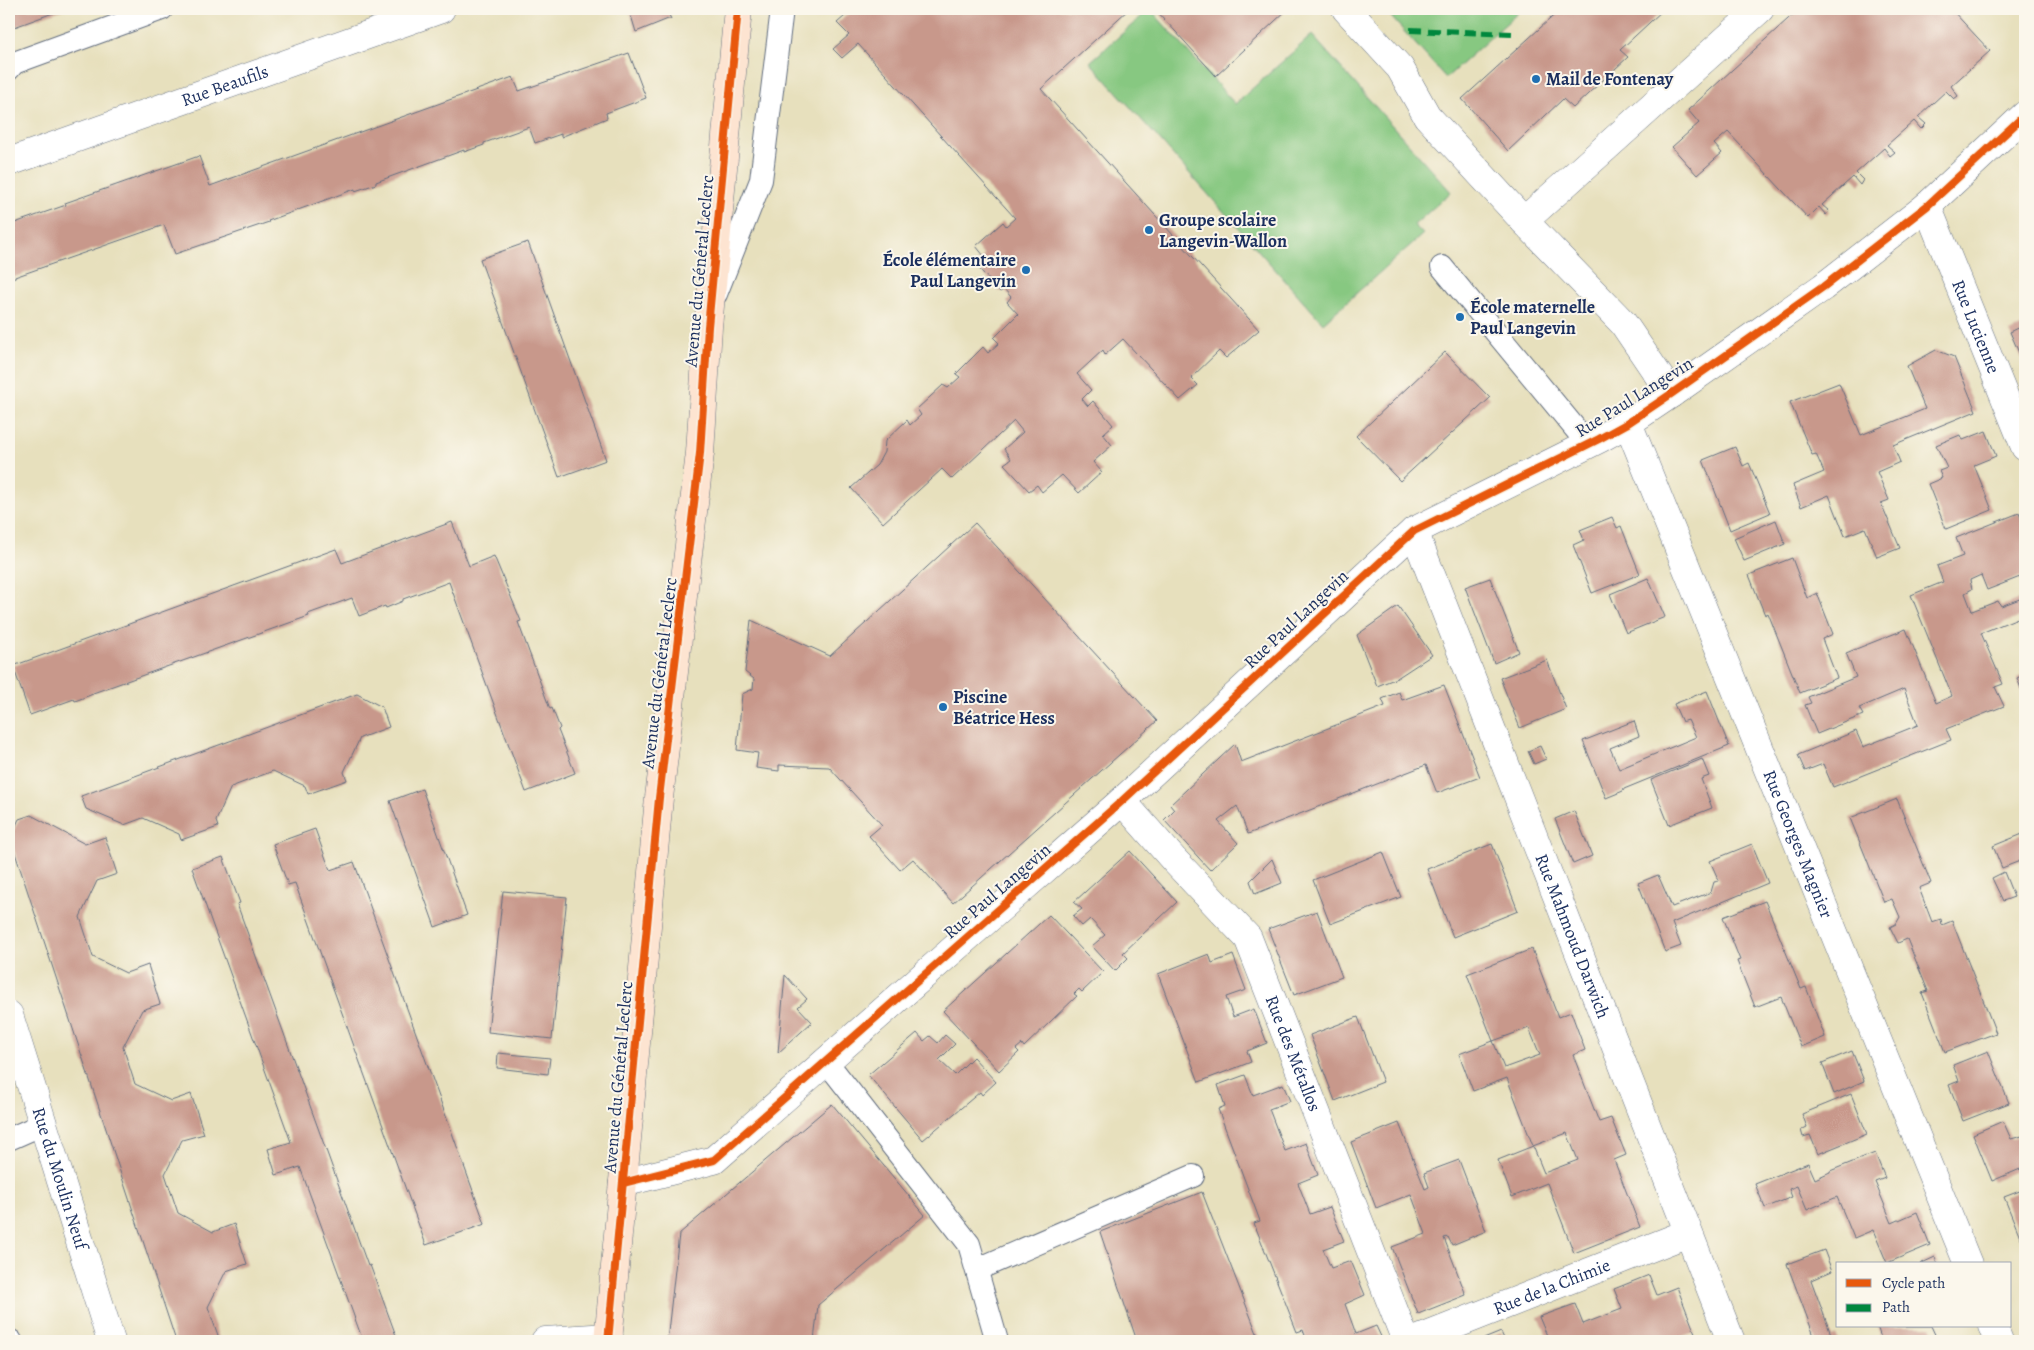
<svg xmlns="http://www.w3.org/2000/svg" width="2034" height="1350" font-family="Alegreya,serif">
	<style>
		.green { fill: #87c881; stroke: #517c70 }
		.building { fill: #c8988b }
		.lines { fill: none; stroke-linecap: round; stroke-linejoin: round }
		.service-casing { stroke: #626d7f; stroke-width: 24 }
		.minor-casing { stroke: #626d7f; stroke-width: 29 }
		.secondary-casing { stroke: #626d7f; stroke-width: 29 }
		.service { stroke: #fff; stroke-width: 22 }
		.minor { stroke: #fff; stroke-width: 28 }
		.secondary { stroke: #fde4d1; stroke-width: 28 }
		.quiet { stroke: #00873e; stroke-width: 6; stroke-dasharray: 12 6; stroke-linecap: butt }
		.cycleway-casing { stroke: #fbf7ec; stroke-width: 11 }
		.cycleway { stroke: #e8590c; stroke-width: 8 }
		.poi-dot { fill: #1f6fb2; stroke: #fbf7ec; stroke-width: 2 }
		.labels { text-anchor: middle; dominant-baseline: central; stroke-width: 4; stroke-linejoin: round; paint-order: stroke }
		.poi-label { font-size: 18px; font-weight: bold; fill: #1b2f5e; stroke: #fbf7ec; text-anchor: start }
		.street-label { font-size: 18px; fill: #1b2f5e; stroke: #fbf7ec }
	</style>
	<rect width="100%" height="100%" fill="#fbf7ec"/>
	<filter id="ink" filterUnits="userSpaceOnUse"><feTurbulence type="fractalNoise" baseFrequency=".02" numOctaves="2"/><feDisplacementMap in="SourceGraphic" scale="10" xChannelSelector="R" yChannelSelector="G"/><feConvolveMatrix kernelMatrix="1 2 1 2 8 2 1 2 1" color-interpolation-filters="sRGB"/></filter>
	<filter id="wash" filterUnits="userSpaceOnUse"><feTurbulence type="fractalNoise" baseFrequency=".0096" numOctaves="4" result="noise"/><feDisplacementMap in="SourceGraphic" scale="20" xChannelSelector="R" yChannelSelector="G"/><feGaussianBlur stdDeviation="1.12" result="paint"/><feColorMatrix in="noise" values="0 0 0 0 0 0 0 0 0 0 0 0 0 0 0 0 0 1.4 0 .05"/><feComposite in="paint" operator="in"/></filter>
	<g filter="url(#wash)">
		<rect width="100%" height="100%" fill="#e7e0bd"/>
		<g class="green">
			<path d="M 1150,9 L 1235,104 L 1312,35 L 1451,192 L 1414,225 L 1423,234 L 1323,323 L 1090,62 Z"/>
			<path d="M 1384,9 L 1522,9 L 1446,78 Z"/>
		</g>
		<g id="blocks">
			<g class="building">
				<path d="M 9,9 L 64,9 L 9,29 Z"/>
				<path d="M 629,9 L 666,9 L 671,19 L 668,19 L 636,32 Z"/>
				<path d="M 853,9 L 1129,9 L 1041,89 L 1259,330 L 1226,358 L 1219,351 L 1191,378 L 1198,385 L 1180,400 L 1123,339 L 1105,355 L 1103,350 L 1077,374 L 1091,390 L 1082,399 L 1088,406 L 1093,401 L 1113,425 L 1103,434 L 1112,445 L 1093,462 L 1102,472 L 1079,493 L 1062,475 L 1042,492 L 1037,485 L 1029,491 L 1004,464 L 1011,459 L 1004,449 L 1023,432 L 1014,421 L 952,479 L 942,469 L 883,523 L 851,488 L 877,465 L 884,452 L 885,441 L 907,420 L 910,425 L 921,415 L 917,409 L 943,385 L 948,388 L 960,377 L 956,374 L 983,347 L 988,353 L 999,343 L 994,338 L 1018,314 L 1007,302 L 1011,297 L 1004,289 L 1000,292 L 975,264 L 984,256 L 976,246 L 1003,222 L 1006,226 L 1015,218 L 858,44 L 842,58 L 833,49 L 849,35 L 837,23 Z"/>
				<path d="M 1155,9 L 1288,9 L 1216,76 Z"/>
				<path d="M 1561,9 L 1664,9 L 1620,50 L 1628,57 L 1588,94 L 1573,108 L 1563,99 L 1508,151 L 1462,99 Z"/>
				<path d="M 1799,9 L 1951,9 L 1990,51 L 1951,86 L 1958,96 L 1954,99 L 1946,91 L 1918,117 L 1926,124 L 1921,129 L 1914,121 L 1887,145 L 1895,152 L 1890,156 L 1884,148 L 1856,173 L 1863,180 L 1860,185 L 1853,177 L 1822,205 L 1829,211 L 1826,215 L 1819,207 L 1808,218 L 1728,132 L 1714,144 L 1722,153 L 1697,175 L 1672,147 L 1699,123 L 1688,110 Z"/>
				<path d="M 629,53 L 646,98 L 606,113 L 607,118 L 561,137 L 561,134 L 535,143 L 529,127 L 484,143 L 484,145 L 464,152 L 464,150 L 376,182 L 376,184 L 355,191 L 355,189 L 268,221 L 269,222 L 175,254 L 164,225 L 9,279 L 9,225 L 66,205 L 65,203 L 199,156 L 210,186 L 513,77 L 519,91 Z"/>
				<path d="M 528,242 L 606,460 L 559,477 L 480,259 Z"/>
				<path d="M 2023,326 L 2025,331 L 2025,362 L 2023,362 L 2010,332 Z"/>
				<path d="M 1936,350 L 1954,357 L 1976,411 L 1893,445 L 1900,462 L 1877,472 L 1889,500 L 1881,503 L 1900,548 L 1877,557 L 1865,528 L 1845,536 L 1829,495 L 1801,507 L 1793,485 L 1824,472 L 1816,454 L 1812,455 L 1790,402 L 1839,383 L 1861,435 L 1925,409 L 1907,366 Z"/>
				<path d="M 1445,352 L 1490,398 L 1400,481 L 1356,436 Z"/>
				<path d="M 1986,431 L 1996,456 L 1974,465 L 1992,510 L 1946,529 L 1928,484 L 1942,478 L 1939,471 L 1947,468 L 1936,445 L 1960,435 L 1963,440 Z"/>
				<path d="M 1735,447 L 1743,466 L 1749,463 L 1770,513 L 1730,530 L 1703,460 Z"/>
				<path d="M 2019,513 L 2025,529 L 2025,575 L 1987,590 L 1981,575 L 1970,580 L 1972,589 L 1965,593 L 1972,611 L 1998,601 L 2001,606 L 2025,597 L 2025,615 L 1981,633 L 2003,684 L 1995,687 L 2004,706 L 1946,729 L 1951,740 L 1833,787 L 1823,764 L 1805,771 L 1798,755 L 1856,731 L 1863,747 L 1918,725 L 1904,689 L 1859,708 L 1863,715 L 1817,734 L 1805,705 L 1811,703 L 1808,697 L 1856,677 L 1846,653 L 1906,629 L 1936,703 L 1952,696 L 1911,595 L 1943,582 L 1937,566 L 1963,556 L 1956,538 Z"/>
				<path d="M 1612,517 L 1617,528 L 1621,526 L 1640,574 L 1592,593 L 1573,545 L 1584,540 L 1580,530 Z"/>
				<path d="M 1776,520 L 1785,544 L 1744,561 L 1734,538 Z"/>
				<path d="M 452,522 L 469,566 L 494,556 L 521,621 L 518,622 L 550,709 L 552,708 L 560,728 L 558,730 L 575,773 L 526,792 L 449,582 L 403,599 L 403,601 L 386,608 L 385,606 L 359,616 L 352,598 L 308,614 L 309,616 L 292,622 L 93,693 L 93,694 L 75,701 L 74,699 L 30,715 L 13,666 L 336,549 L 342,563 Z"/>
				<path d="M 975,523 L 1157,721 L 953,903 L 913,859 L 900,870 L 869,836 L 882,825 L 829,767 L 779,765 L 779,771 L 756,768 L 758,753 L 737,750 L 742,694 L 753,689 L 754,679 L 745,672 L 751,620 L 830,656 Z"/>
				<path d="M 1792,558 L 1807,598 L 1817,593 L 1833,634 L 1822,639 L 1837,678 L 1800,693 L 1768,613 L 1765,615 L 1749,575 Z"/>
				<path d="M 1490,578 L 1519,652 L 1494,663 L 1465,587 Z"/>
				<path d="M 1648,578 L 1665,617 L 1626,633 L 1610,594 Z"/>
				<path d="M 1398,606 L 1432,655 L 1397,678 L 1377,686 L 1357,635 Z"/>
				<path d="M 1547,660 L 1566,709 L 1520,728 L 1500,678 Z"/>
				<path d="M 2025,668 L 2025,699 L 2017,678 L 2023,675 L 2021,670 Z"/>
				<path d="M 1444,685 L 1480,777 L 1437,793 L 1426,765 L 1248,834 L 1237,806 L 1218,821 L 1238,843 L 1210,870 L 1164,820 L 1174,810 L 1170,805 L 1235,744 L 1241,762 L 1385,706 L 1382,699 L 1399,692 L 1402,700 Z"/>
				<path d="M 1707,691 L 1729,746 L 1624,789 L 1623,791 L 1606,798 L 1583,741 L 1634,721 L 1639,736 L 1610,748 L 1619,769 L 1696,737 L 1688,720 L 1682,722 L 1674,704 Z"/>
				<path d="M 357,694 L 382,707 L 389,727 L 360,738 L 344,772 L 347,780 L 308,794 L 305,786 L 273,771 L 231,787 L 216,821 L 218,827 L 181,840 L 179,834 L 143,818 L 124,825 L 86,809 L 81,796 Z"/>
				<path d="M 1540,746 L 1546,759 L 1534,764 L 1528,751 Z"/>
				<path d="M 1702,759 L 1709,776 L 1701,779 L 1712,808 L 1669,825 L 1651,780 Z"/>
				<path d="M 422,789 L 467,915 L 435,927 L 390,801 Z"/>
				<path d="M 1897,799 L 1931,883 L 1919,888 L 1932,922 L 1941,919 L 1942,925 L 1952,921 L 1996,1033 L 1945,1052 L 1922,993 L 1928,991 L 1907,939 L 1898,943 L 1890,927 L 1896,924 L 1900,917 L 1892,899 L 1884,902 L 1850,818 Z"/>
				<path d="M 1574,811 L 1592,856 L 1573,864 L 1555,819 Z"/>
				<path d="M 31,815 L 85,844 L 105,837 L 117,874 L 97,881 L 80,917 L 93,957 L 126,973 L 148,965 L 160,1004 L 142,1010 L 123,1047 L 135,1084 L 171,1101 L 191,1094 L 204,1134 L 182,1140 L 165,1174 L 178,1213 L 213,1232 L 234,1224 L 247,1264 L 226,1271 L 208,1307 L 220,1341 L 176,1341 L 10,838 L 19,819 Z"/>
				<path d="M 315,829 L 330,870 L 354,862 L 485,1224 L 426,1245 L 295,883 L 288,885 L 273,844 Z"/>
				<path d="M 2025,833 L 2025,859 L 2002,868 L 1993,846 Z"/>
				<path d="M 1492,844 L 1518,911 L 1453,937 L 1427,869 Z"/>
				<path d="M 1752,844 L 1768,883 L 1672,923 L 1681,946 L 1665,952 L 1638,883 L 1658,875 L 1672,907 L 1711,892 L 1714,882 L 1719,881 L 1710,861 Z"/>
				<path d="M 1130,851 L 1177,902 L 1123,953 L 1128,958 L 1115,971 L 1092,946 L 1105,935 L 1090,919 L 1082,926 L 1073,916 L 1082,909 L 1074,902 Z"/>
				<path d="M 1383,852 L 1401,897 L 1330,924 L 1313,880 Z"/>
				<path d="M 223,857 L 240,903 L 237,904 L 368,1266 L 370,1265 L 398,1341 L 363,1341 L 300,1167 L 276,1175 L 268,1149 L 291,1142 L 192,868 Z"/>
				<path d="M 1272,859 L 1282,883 L 1255,894 L 1250,881 Z"/>
				<path d="M 2004,872 L 2014,897 L 2003,901 L 1992,878 Z"/>
				<path d="M 503,891 L 567,897 L 552,1039 L 488,1032 Z"/>
				<path d="M 1765,901 L 1801,989 L 1806,987 L 1825,1037 L 1801,1047 L 1781,997 L 1755,1007 L 1737,961 L 1740,960 L 1723,917 Z"/>
				<path d="M 1317,911 L 1342,977 L 1294,995 L 1268,929 Z"/>
				<path d="M 1049,915 L 1103,972 L 1082,992 L 1079,989 L 1074,994 L 1077,996 L 1024,1047 L 1022,1044 L 1016,1049 L 1019,1052 L 999,1071 L 943,1011 Z"/>
				<path d="M 1532,949 L 1558,1017 L 1571,1012 L 1585,1050 L 1573,1055 L 1599,1122 L 1611,1118 L 1626,1155 L 1614,1160 L 1640,1227 L 1574,1253 L 1547,1183 L 1512,1197 L 1498,1160 L 1533,1146 L 1544,1173 L 1578,1160 L 1567,1133 L 1533,1146 L 1507,1078 L 1473,1091 L 1459,1054 L 1493,1041 L 1504,1068 L 1540,1055 L 1529,1028 L 1493,1041 L 1467,974 Z"/>
				<path d="M 1209,954 L 1212,963 L 1233,955 L 1246,990 L 1226,997 L 1233,1017 L 1254,1009 L 1267,1043 L 1247,1051 L 1251,1062 L 1199,1082 L 1158,974 Z"/>
				<path d="M 785,975 L 807,999 L 798,1007 L 812,1022 L 778,1053 Z"/>
				<path d="M 1358,1017 L 1383,1082 L 1335,1101 L 1310,1035 Z"/>
				<path d="M 917,1033 L 924,1041 L 930,1036 L 938,1043 L 945,1035 L 955,1044 L 939,1060 L 955,1075 L 973,1057 L 996,1082 L 982,1095 L 980,1092 L 923,1140 L 868,1075 Z"/>
				<path d="M 1852,1051 L 1864,1081 L 1834,1094 L 1822,1063 Z"/>
				<path d="M 1988,1051 L 2009,1103 L 1963,1121 L 1949,1085 L 1959,1081 L 1953,1065 Z"/>
				<path d="M 498,1053 L 550,1058 L 548,1074 L 497,1068 Z"/>
				<path d="M 1245,1075 L 1253,1095 L 1283,1084 L 1290,1101 L 1269,1109 L 1285,1151 L 1306,1143 L 1318,1175 L 1298,1183 L 1310,1214 L 1330,1207 L 1344,1241 L 1323,1249 L 1331,1268 L 1351,1261 L 1365,1295 L 1345,1304 L 1356,1334 L 1376,1326 L 1383,1341 L 1307,1341 L 1303,1330 L 1297,1332 L 1254,1223 L 1260,1221 L 1218,1109 L 1225,1106 L 1218,1085 Z"/>
				<path d="M 1851,1094 L 1867,1134 L 1818,1154 L 1810,1135 L 1803,1137 L 1801,1130 L 1807,1127 L 1802,1114 Z"/>
				<path d="M 832,1104 L 925,1215 L 818,1305 L 814,1341 L 667,1341 L 679,1234 Z"/>
				<path d="M 2003,1121 L 2011,1139 L 2022,1136 L 2025,1145 L 2025,1167 L 1992,1181 L 1973,1134 Z"/>
				<path d="M 1399,1123 L 1425,1189 L 1429,1187 L 1424,1173 L 1459,1160 L 1486,1231 L 1452,1245 L 1448,1237 L 1444,1238 L 1466,1295 L 1418,1314 L 1392,1247 L 1426,1234 L 1411,1194 L 1376,1208 L 1351,1142 Z"/>
				<path d="M 1875,1153 L 1885,1178 L 1875,1182 L 1892,1223 L 1917,1212 L 1930,1245 L 1887,1263 L 1873,1230 L 1854,1238 L 1837,1197 L 1807,1210 L 1797,1186 L 1789,1189 L 1792,1197 L 1765,1208 L 1755,1184 L 1808,1163 L 1815,1179 L 1830,1172 L 1830,1171 Z"/>
				<path d="M 2025,1189 L 2025,1249 L 2004,1197 Z"/>
				<path d="M 1202,1192 L 1260,1341 L 1137,1341 L 1100,1232 Z"/>
				<path d="M 1824,1250 L 1832,1271 L 1811,1280 L 1832,1337 L 1836,1335 L 1839,1341 L 1816,1341 L 1787,1264 Z"/>
				<path d="M 1935,1257 L 1938,1264 L 1920,1264 Z"/>
				<path d="M 1649,1275 L 1657,1295 L 1677,1287 L 1695,1333 L 1672,1341 L 1539,1341 L 1548,1338 L 1539,1317 L 1575,1304 L 1583,1324 L 1622,1309 L 1614,1289 Z"/>
				<path d="M 1877,1326 L 1931,1326 L 1938,1341 L 1882,1341 Z"/>
				<path d="M 1501,1332 L 1505,1341 L 1479,1341 Z"/>
			</g>
		</g>
	</g>
	<g filter="url(#ink)">
		<use href="#blocks" fill-opacity="0" stroke="#626d7f" stroke-width="1"/>
		<g class="lines">
			<defs>
				<g id="service">
					<path d="M 9,69 L 14,63 L 162,9"/>
					<path d="M 1442,267 L 1588,444"/>
					<path d="M 716,294 L 761,180 L 782,9"/>
					<path d="M 826,1061 L 969,1244 L 997,1341"/>
					<path d="M 9,1139 L 43,1124"/>
					<path d="M 978,1269 L 1193,1176"/>
					<path d="M 9,1340 L 11,1341"/>
				</g>
				<g id="minor">
					<path d="M 1346,9 L 1400,68 L 1427,116 L 1524,221 L 1623,323 L 1671,394"/>
					<path id="s1" d="M 9,162 L 441,9"/>
					<path id="s2" d="M 1927,206 L 2025,447"/>
					<path d="M 1524,221 L 1760,9"/>
					<path id="s3" d="M 1628,423 L 1968,1264"/>
					<path id="s4" d="M 1414,531 L 1731,1341"/>
					<path id="s5" d="M 1122,801 L 1174,860 L 1248,938 L 1406,1341"/>
					<path id="s6" d="M 9,1015 L 111,1341"/>
					<path d="M 623,1183 L 714,1160 L 1122,801 L 1414,531 L 1599,439 L 1628,423 L 1671,394 L 1823,287 L 1927,206 L 2025,115"/>
					<path d="M 1993,1326 L 1999,1341"/>
					<path d="M 545,1341 L 609,1337"/>
					<path id="s7" d="M 1414,1341 L 1688,1233"/>
				</g>
				<path id="secondary" d="M 608,1341 L 659,798 L 700,453 L 708,327 L 738,9"/>
			</defs>
			<use href="#service" class="service-casing"/>
			<use href="#minor" class="minor-casing"/>
			<use href="#secondary" class="secondary-casing"/>
			<use href="#service" class="service"/>
			<use href="#minor" class="minor"/>
			<use href="#secondary" class="secondary"/>
			<path class="quiet" d="M 1410,30 L 1515,34"/>
			<defs>
				<g id="cycleway">
					<path d="M 623,1183 L 714,1160 L 1122,801 L 1414,531 L 1599,439 L 1628,423 L 1671,394 L 1823,287 L 1927,206 L 2025,115"/>
					<path d="M 608,1341 L 659,798 L 700,453 L 708,327 L 738,9"/>
				</g>
			</defs>
			<use href="#cycleway" class="cycleway-casing"/>
			<use href="#cycleway" class="cycleway"/>
		</g>
	</g>
	<g class="poi-dot">
		<circle cx="1536" cy="79" r="5"/>
		<circle cx="1149" cy="230" r="5"/>
		<circle cx="1026" cy="270" r="5"/>
		<circle cx="1460" cy="317" r="5"/>
		<circle cx="943" cy="707" r="5"/>
	</g>
	<g class="labels">
		<g class="poi-label">
			<text x="1546" y="79">Mail de Fontenay</text>
			<text x="1159" y="220">Groupe scolaire<tspan x="1159" dy="21">Langevin-Wallon</tspan></text>
			<text x="1016" y="260" text-anchor="end">École élémentaire<tspan x="1016" dy="21">Paul Langevin</tspan></text>
			<text x="1470" y="307">École maternelle<tspan x="1470" dy="21">Paul Langevin</tspan></text>
			<text x="953" y="697">Piscine<tspan x="953" dy="21">Béatrice Hess</tspan></text>
		</g>
		<g class="street-label">
			<text stroke="none"><textPath href="#s1" startOffset="229">Rue Beaufils</textPath></text>
			<text transform="translate(699 271) rotate(-85)">Avenue du Général Leclerc</text>
			<text stroke="none"><textPath href="#s2" startOffset="130">Rue Lucienne</textPath></text>
			<text transform="translate(1634 397) rotate(-32)">Rue Paul Langevin</text>
			<text transform="translate(1296 619) rotate(-43)">Rue Paul Langevin</text>
			<text transform="translate(659 673) rotate(-83)">Avenue du Général Leclerc</text>
			<text stroke="none"><textPath href="#s3" startOffset="454">Rue Georges Magnier</textPath></text>
			<text transform="translate(997 891) rotate(-41)">Rue Paul Langevin</text>
			<text stroke="none"><textPath href="#s4" startOffset="435">Rue Mahmoud Darwich</textPath></text>
			<text stroke="none"><textPath href="#s5" startOffset="310">Rue des Métallos</textPath></text>
			<text transform="translate(618 1077) rotate(-85)">Avenue du Général Leclerc</text>
			<text stroke="none"><textPath href="#s6" startOffset="171">Rue du Moulin Neuf</textPath></text>
			<text stroke="none"><textPath href="#s7" startOffset="148">Rue de la Chimie</textPath></text>
		</g>
	</g>
	<rect width="2034" height="1350" fill="none" stroke="#fbf7ec" stroke-width="30"/>
	<rect x="1836" y="1262" width="175" height="65" fill="#fbf7ec" stroke="#a1a7b3"/>
	<rect x="1846" y="1279" width="25" height="8" fill="#e8590c" stroke="#a1a7b3"/>
	<text x="1882" y="1288" font-size="15" fill="#1b2f5e">Cycle path</text>
	<rect x="1846" y="1304" width="25" height="8" fill="#00873e" stroke="#a1a7b3"/>
	<text x="1882" y="1312" font-size="15" fill="#1b2f5e">Path</text>
</svg>
